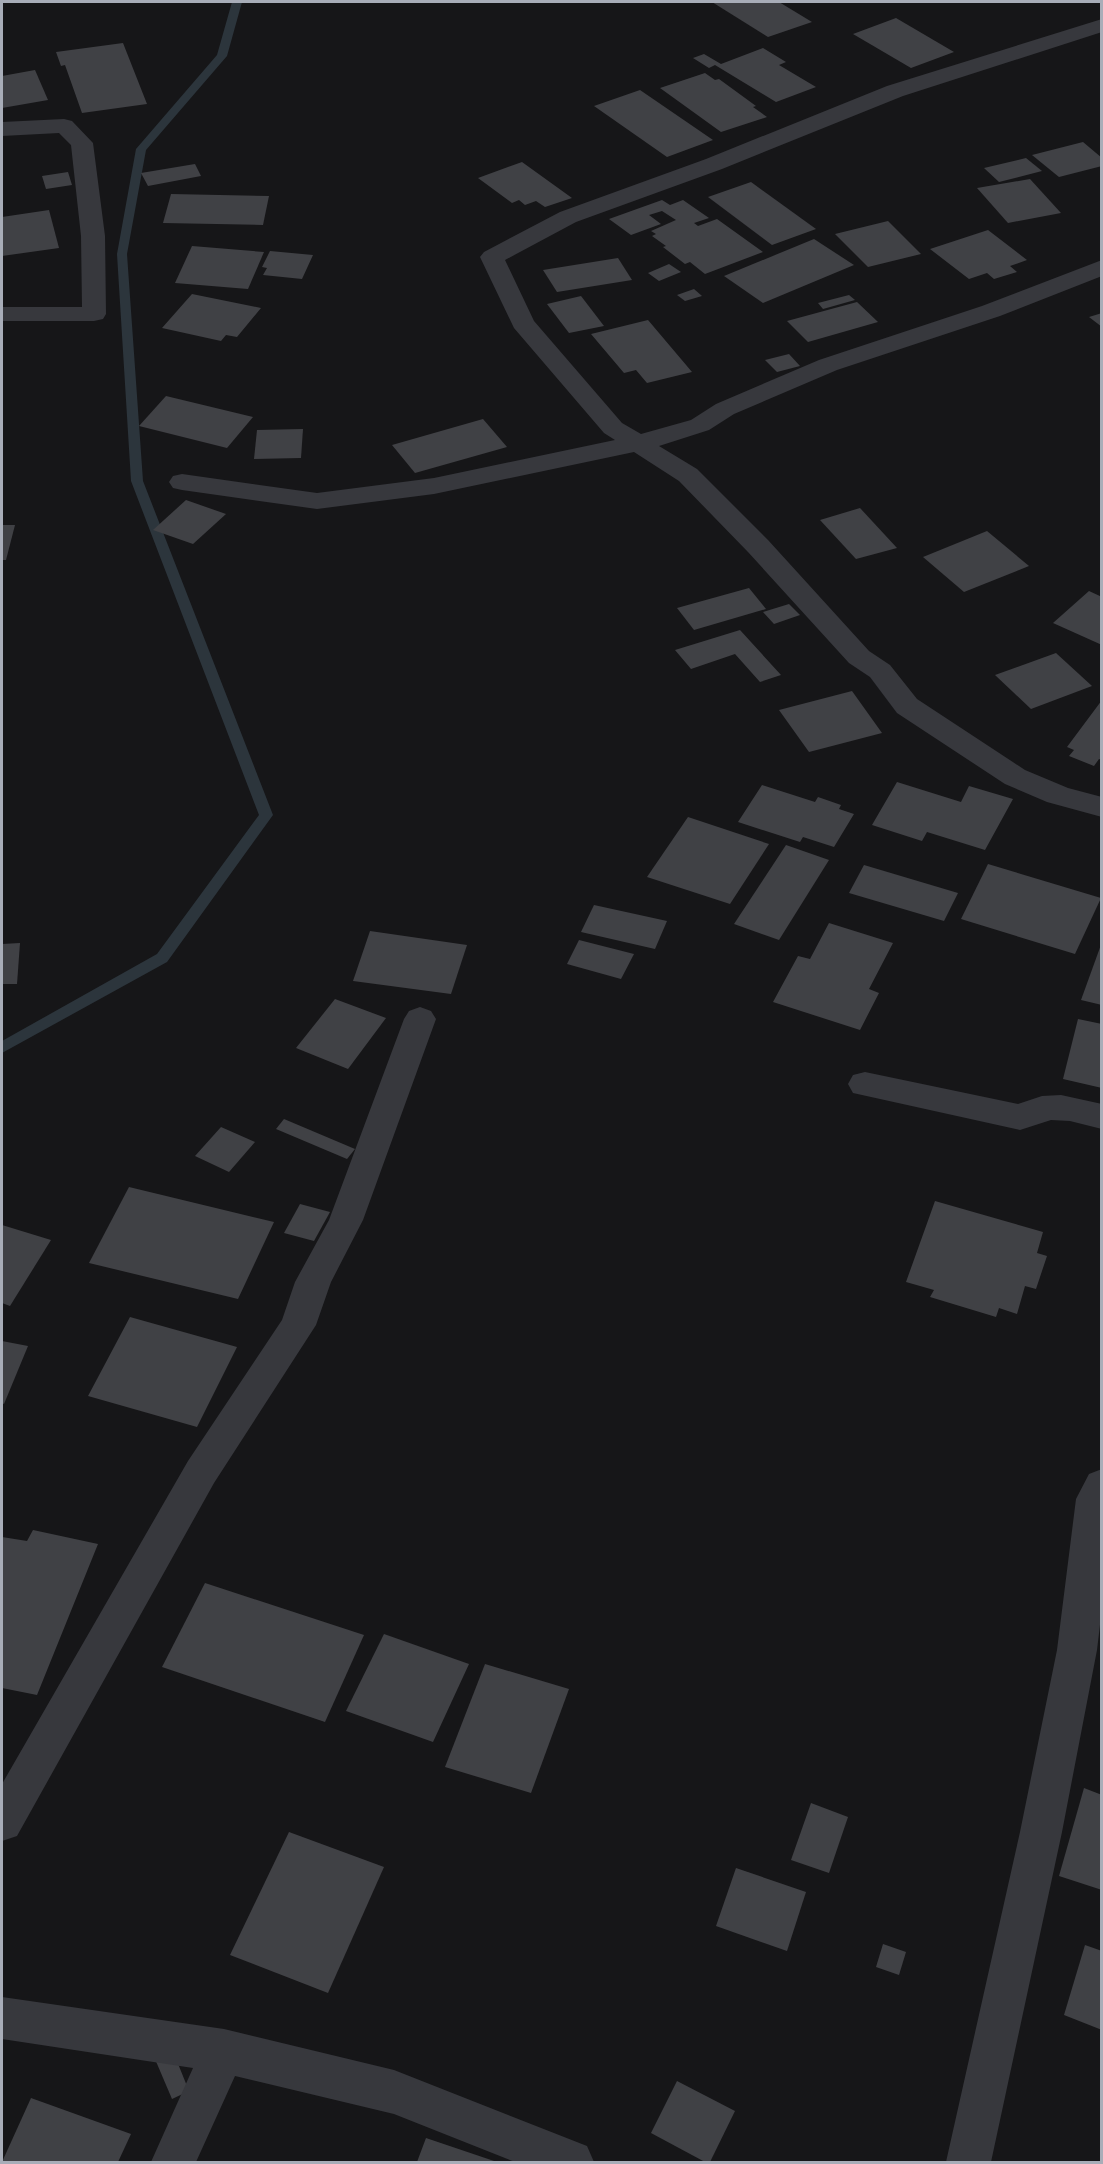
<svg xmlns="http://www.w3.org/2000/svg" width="1103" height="2164" font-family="'PT Sans Narrow',sans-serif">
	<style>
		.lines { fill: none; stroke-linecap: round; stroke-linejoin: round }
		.stream { fill: #2c353c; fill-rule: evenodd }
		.building { fill: #404145 }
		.street { fill: #37383d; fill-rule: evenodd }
	</style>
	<rect width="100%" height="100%" fill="#161618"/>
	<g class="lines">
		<path class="stream" d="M 232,2 L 242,2 L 227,56 L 146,150 L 127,254 L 143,481 L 273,815 L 167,962 L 2,1053 L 2,1041 L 157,954 L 259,815 L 131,481 L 117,254 L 136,149 L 217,55 Z"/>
	</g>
	<g class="building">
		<path d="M 712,2 L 779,2 L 812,22 L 768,37 Z"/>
		<path d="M 896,18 L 954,52 L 911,68 L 853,34 Z"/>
		<path d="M 123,43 L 147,104 L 82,113 L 65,65 L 61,66 L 56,52 Z"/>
		<path d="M 763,48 L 786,62 L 779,65 L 816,87 L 776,102 L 715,65 L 709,68 L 693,58 L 704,54 L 721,64 Z"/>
		<path d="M 35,70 L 48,100 L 2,108 L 2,76 Z"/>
		<path d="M 705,73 L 715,80 L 719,79 L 756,106 L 753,107 L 767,117 L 721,132 L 660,88 Z"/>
		<path d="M 640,90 L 713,140 L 667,157 L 594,106 Z"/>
		<path d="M 1083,142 L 1102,158 L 1102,166 L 1059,177 L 1032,155 Z"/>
		<path d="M 1026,158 L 1042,171 L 999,182 L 984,168 Z"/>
		<path d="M 522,162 L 572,198 L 545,207 L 536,201 L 525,205 L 519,200 L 512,203 L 478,178 Z"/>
		<path d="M 195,164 L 201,176 L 148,186 L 141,173 Z"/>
		<path d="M 68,172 L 72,185 L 46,189 L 42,176 Z"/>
		<path d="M 1030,179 L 1061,213 L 1008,223 L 977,188 Z"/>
		<path d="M 751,182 L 816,229 L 772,245 L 708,197 Z"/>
		<path d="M 171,194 L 269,196 L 263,225 L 163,223 Z"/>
		<path d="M 662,200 L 670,205 L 683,200 L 709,218 L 694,223 L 698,226 L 717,219 L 763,252 L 705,274 L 690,262 L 685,264 L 663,247 L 666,246 L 652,236 L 656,234 L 651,231 L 685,216 L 676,220 L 662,211 L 649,215 L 661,224 L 631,235 L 609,219 Z"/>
		<path d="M 49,210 L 59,248 L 2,256 L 2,217 Z"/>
		<path d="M 888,221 L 921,254 L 868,267 L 835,234 Z"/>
		<path d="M 988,230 L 1027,260 L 1010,266 L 1017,272 L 994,279 L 987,273 L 969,279 L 930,249 Z"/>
		<path d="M 814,239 L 854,265 L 763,303 L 724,276 Z"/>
		<path d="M 192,246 L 264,252 L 248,289 L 175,283 Z"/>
		<path d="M 270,251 L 313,255 L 302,279 L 263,275 L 267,268 L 262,267 Z"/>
		<path d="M 618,258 L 632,280 L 557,292 L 543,270 Z"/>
		<path d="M 669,264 L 681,272 L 659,281 L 648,273 Z"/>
		<path d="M 694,289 L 702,296 L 685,301 L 677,295 Z"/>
		<path d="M 192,294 L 261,308 L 237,337 L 226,335 L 221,341 L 162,328 Z"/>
		<path d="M 849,295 L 855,300 L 823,309 L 818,303 Z"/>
		<path d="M 581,296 L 604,326 L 569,333 L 547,304 Z"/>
		<path d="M 857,302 L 878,322 L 808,342 L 787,321 Z"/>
		<path d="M 1102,313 L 1102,327 L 1089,317 Z"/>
		<path d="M 648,320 L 692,372 L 647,383 L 636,370 L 624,373 L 591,334 Z"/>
		<path d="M 789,354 L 800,366 L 777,372 L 765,360 Z"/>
		<path d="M 166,396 L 253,417 L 227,448 L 139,426 Z"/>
		<path d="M 483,419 L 507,447 L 415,473 L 392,445 Z"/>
		<path d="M 303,429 L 301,458 L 254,459 L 257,430 Z"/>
		<path d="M 186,500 L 226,514 L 193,544 L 153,530 Z"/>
		<path d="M 860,508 L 897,548 L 856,559 L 820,520 Z"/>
		<path d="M 2,525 L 15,525 L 6,560 L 2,560 Z"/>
		<path d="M 987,531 L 1029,566 L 964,592 L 923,557 Z"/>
		<path d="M 749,588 L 766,609 L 694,630 L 677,608 Z"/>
		<path d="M 1089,591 L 1102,597 L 1102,645 L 1053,623 Z"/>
		<path d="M 789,604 L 800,615 L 774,624 L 763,612 Z"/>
		<path d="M 740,630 L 781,675 L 760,682 L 735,654 L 691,669 L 675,650 Z"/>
		<path d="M 1056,653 L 1092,686 L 1031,709 L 995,675 Z"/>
		<path d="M 852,691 L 882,733 L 809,752 L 779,710 Z"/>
		<path d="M 1102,700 L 1102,760 L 1099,759 L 1094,766 L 1069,756 L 1074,750 L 1067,747 Z"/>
		<path d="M 897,782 L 961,802 L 969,786 L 1013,799 L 985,850 L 927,832 L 922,841 L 872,825 Z"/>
		<path d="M 762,785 L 815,802 L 818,797 L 841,805 L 839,809 L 854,814 L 834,847 L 803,837 L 800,842 L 738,822 Z"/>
		<path d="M 688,817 L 769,844 L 730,904 L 647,877 Z"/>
		<path d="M 786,845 L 829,860 L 779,940 L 734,924 Z"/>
		<path d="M 988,864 L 1101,898 L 1075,954 L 961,919 Z"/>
		<path d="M 864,865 L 958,893 L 944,921 L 849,893 Z"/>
		<path d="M 594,905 L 667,921 L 655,949 L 581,932 Z"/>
		<path d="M 829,923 L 893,943 L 869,989 L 879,993 L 860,1030 L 773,1002 L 798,956 L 810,959 Z"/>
		<path d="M 370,931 L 467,945 L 451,994 L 353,981 Z"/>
		<path d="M 579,940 L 634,954 L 621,979 L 567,964 Z"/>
		<path d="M 1102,942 L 1102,1005 L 1081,1000 Z"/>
		<path d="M 20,943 L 17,984 L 2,984 L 2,944 Z"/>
		<path d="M 335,999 L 386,1018 L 348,1069 L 296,1048 Z"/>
		<path d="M 1078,1019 L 1102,1024 L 1102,1088 L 1063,1079 Z"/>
		<path d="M 284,1119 L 355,1149 L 347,1159 L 276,1129 Z"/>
		<path d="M 221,1127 L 255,1142 L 229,1172 L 195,1156 Z"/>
		<path d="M 129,1187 L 274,1222 L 238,1299 L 89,1263 Z"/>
		<path d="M 935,1201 L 1043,1232 L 1037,1253 L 1047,1256 L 1036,1289 L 1025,1286 L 1017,1314 L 999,1308 L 996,1317 L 930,1297 L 934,1290 L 906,1282 Z"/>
		<path d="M 300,1204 L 330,1212 L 314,1241 L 284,1233 Z"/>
		<path d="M 2,1225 L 51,1240 L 10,1306 L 2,1303 Z"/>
		<path d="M 130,1317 L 237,1347 L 197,1427 L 88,1396 Z"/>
		<path d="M 2,1341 L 28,1346 L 4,1404 L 2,1403 Z"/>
		<path d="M 33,1530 L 98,1544 L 37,1695 L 2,1688 L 2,1537 L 27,1541 Z"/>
		<path d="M 205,1583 L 364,1635 L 325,1722 L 162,1667 Z"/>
		<path d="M 384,1634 L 469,1664 L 433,1742 L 346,1711 Z"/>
		<path d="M 485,1664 L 569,1689 L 531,1793 L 445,1767 Z"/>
		<path d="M 1084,1788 L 1102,1795 L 1102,1890 L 1059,1876 Z"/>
		<path d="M 811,1803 L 848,1817 L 829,1873 L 791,1860 Z"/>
		<path d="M 289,1832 L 384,1867 L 328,1993 L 230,1955 Z"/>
		<path d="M 736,1868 L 806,1892 L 787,1951 L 716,1926 Z"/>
		<path d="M 883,1944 L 906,1952 L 899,1975 L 876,1967 Z"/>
		<path d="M 1085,1945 L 1102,1951 L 1102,2030 L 1064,2015 Z"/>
		<path d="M 170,2044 L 189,2091 L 172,2099 L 152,2052 Z"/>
		<path d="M 677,2081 L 735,2111 L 710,2162 L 705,2162 L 651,2133 Z"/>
		<path d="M 31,2098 L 131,2134 L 118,2162 L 2,2162 Z"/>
		<path d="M 426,2138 L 497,2162 L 417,2162 Z"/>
	</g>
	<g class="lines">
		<g class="street">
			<path d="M 1102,19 L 1102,32 L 903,96 L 722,169 L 576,222 L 505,260 L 534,321 L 622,423 L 641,434 L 691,420 L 716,404 L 819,360 L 982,306 L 1102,260 L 1102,276 L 1000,316 L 837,370 L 734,414 L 709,430 L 659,446 L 697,469 L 768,540 L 869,651 L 890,665 L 917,699 L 1025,770 L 1068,788 L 1102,797 L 1102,817 L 1047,802 L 1005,784 L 897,713 L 870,677 L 849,663 L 748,552 L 679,481 L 634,452 L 434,494 L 317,509 L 182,490 L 173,488 L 169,482 L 173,476 L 182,474 L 317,493 L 434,478 L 615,440 L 604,433 L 514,328 L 480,257 L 484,252 L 560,212 L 706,159 L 887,86 Z"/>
			<path d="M 64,119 L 72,121 L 93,143 L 105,236 L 106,314 L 103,319 L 94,321 L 2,321 L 2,307 L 82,307 L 81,236 L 71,145 L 59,133 L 2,136 L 2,122 Z"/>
			<path d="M 420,1007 L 431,1011 L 436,1019 L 363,1220 L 331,1282 L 316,1325 L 214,1483 L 17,1836 L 2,1841 L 2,1784 L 188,1461 L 282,1320 L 295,1282 L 329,1220 L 404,1019 L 409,1011 Z"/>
			<path d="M 865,1072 L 1018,1104 L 1042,1096 L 1061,1095 L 1102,1104 L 1102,1129 L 1070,1121 L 1051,1120 L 1020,1130 L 853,1093 L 848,1084 L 853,1075 Z"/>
			<path d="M 1102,1469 L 1102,1608 L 1097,1650 L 1062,1832 L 991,2162 L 946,2162 L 1020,1832 L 1057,1650 L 1076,1499 L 1089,1474 Z"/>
			<path d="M 2,1997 L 224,2029 L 394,2070 L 587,2146 L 594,2162 L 515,2162 L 394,2114 L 235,2076 L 196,2162 L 151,2162 L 193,2068 L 2,2039 Z"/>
		</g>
	</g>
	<rect width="1103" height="2164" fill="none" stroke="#a8adb8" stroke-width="6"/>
</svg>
